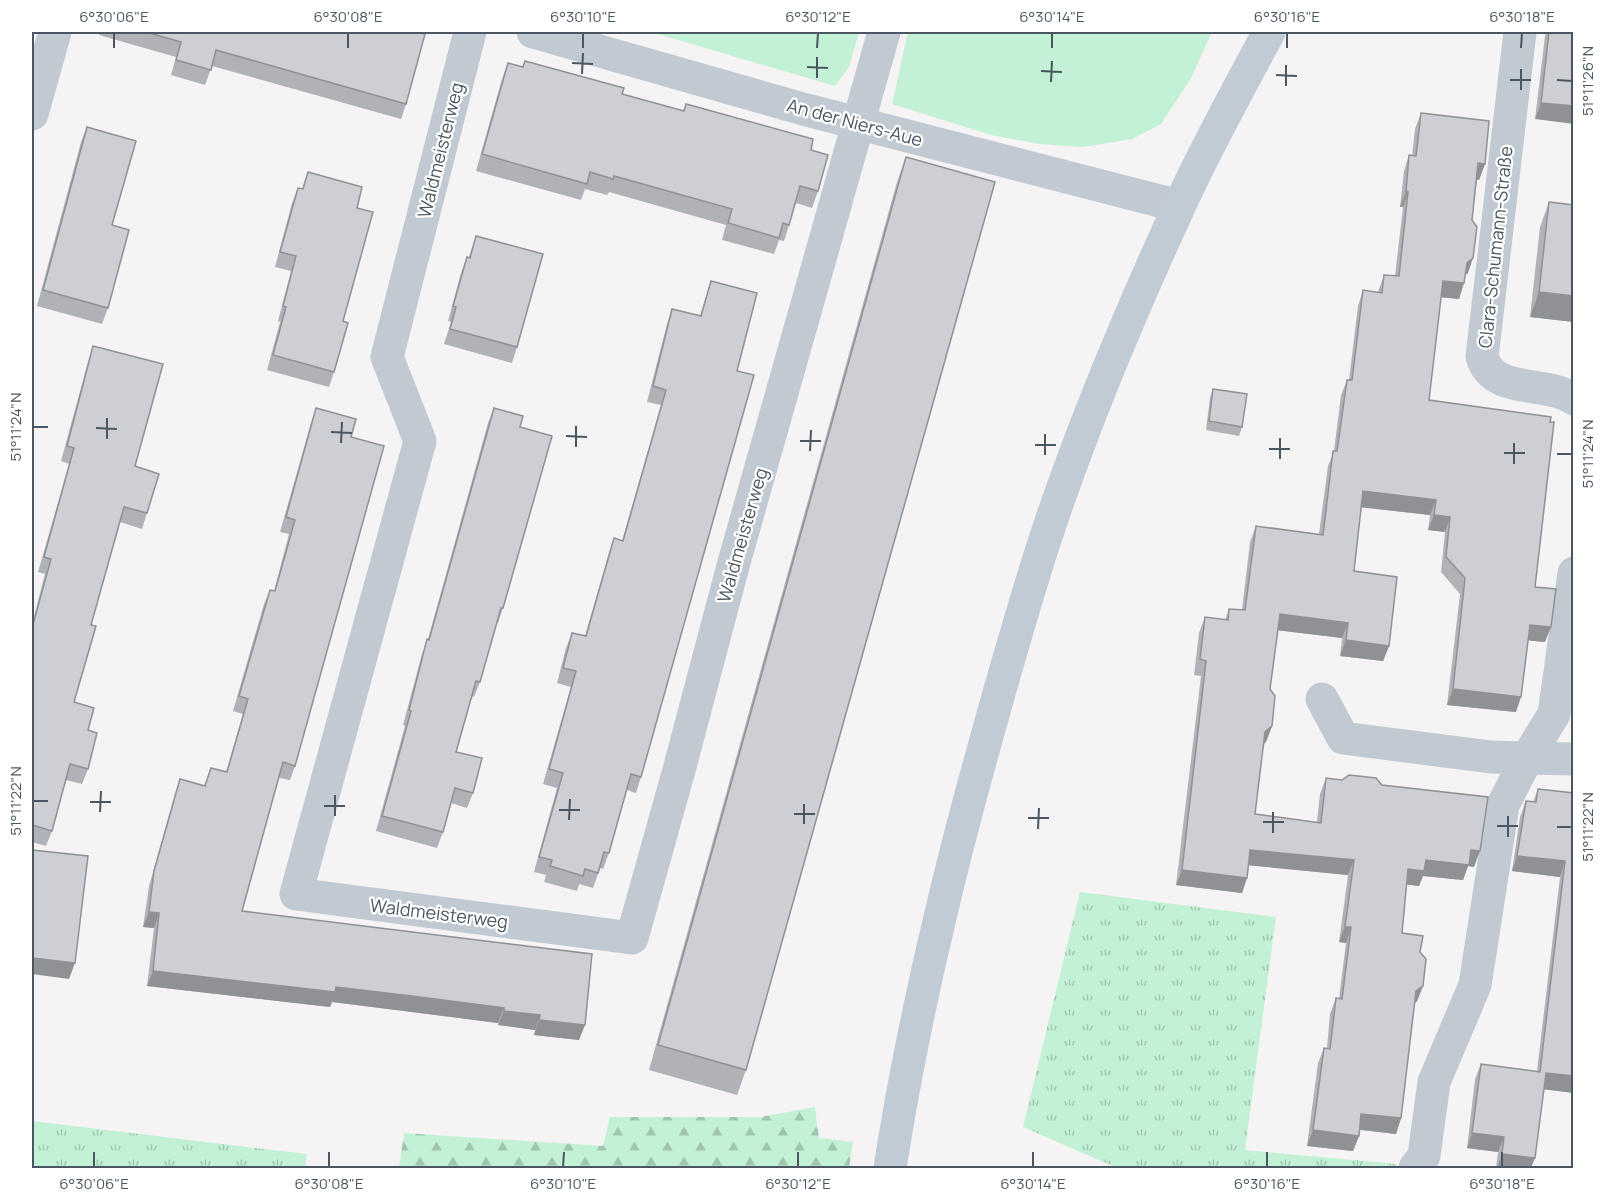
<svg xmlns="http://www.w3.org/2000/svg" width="1605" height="1200" font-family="Manrope,sans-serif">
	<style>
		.grass { fill: #c3f1d5 }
		.forest { fill: url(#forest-firs) }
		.park { fill: url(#park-tufts) }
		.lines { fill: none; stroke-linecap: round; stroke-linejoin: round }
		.minor { stroke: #c1cad2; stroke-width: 33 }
		.secondary { stroke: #c1cbd6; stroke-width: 33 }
		.wall { fill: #b0b2b7 }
		.shaded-wall { fill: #909195 }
		.building { fill: #cdcfd5; stroke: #909195; stroke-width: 1.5 }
		.ticks { fill: none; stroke: #4a5661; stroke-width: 2 }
		.labels { text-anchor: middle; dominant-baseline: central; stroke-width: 4.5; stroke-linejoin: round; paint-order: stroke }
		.street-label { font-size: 18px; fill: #4a5661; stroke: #fff }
		.neatline { fill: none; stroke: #4a5661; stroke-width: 2 }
		.ticks-label { font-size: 15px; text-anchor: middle; fill: #4a5661 }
	</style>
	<defs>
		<pattern id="forest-firs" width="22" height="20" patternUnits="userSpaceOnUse" patternTransform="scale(1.5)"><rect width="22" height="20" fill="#c3f1d5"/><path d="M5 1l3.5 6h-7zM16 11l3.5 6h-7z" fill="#a0c6b0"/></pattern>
		<pattern id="park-tufts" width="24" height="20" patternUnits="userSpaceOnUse" patternTransform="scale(1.5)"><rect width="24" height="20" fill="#c3f1d5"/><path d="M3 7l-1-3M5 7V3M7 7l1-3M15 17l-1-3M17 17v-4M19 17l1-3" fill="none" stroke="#a0c6b0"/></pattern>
	</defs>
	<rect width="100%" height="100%" fill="#f5f3f3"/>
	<g class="grass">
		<path d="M 651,32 L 859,32 L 849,67 L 835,86 Z"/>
		<path d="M 908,32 L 1212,32 L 1190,80 L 1161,124 L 1132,139 L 1083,147 L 1040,144 L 991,135 L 892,104 Z"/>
	</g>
	<path class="forest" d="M 815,1107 L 819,1138 L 853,1142 L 849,1168 L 399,1168 L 404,1133 L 603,1146 L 610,1117 L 761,1117 Z"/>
	<g class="park">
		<path d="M 1080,892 L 1276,917 L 1245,1150 L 1397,1164 L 1394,1168 L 1117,1168 L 1023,1127 Z"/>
		<path d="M 32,1121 L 307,1154 L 305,1168 L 32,1168 Z"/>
	</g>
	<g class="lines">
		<g class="minor">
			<path d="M 470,32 L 387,357 L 420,441 L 296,894 L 632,938 L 679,770 L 733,566 L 884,32"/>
			<path d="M 533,32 L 803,109 L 1179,206"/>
			<path d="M 1520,32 L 1482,357 C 1493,395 1546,380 1574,399"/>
			<path d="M 32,114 L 55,32"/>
			<path d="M 1322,699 L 1343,738 L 1491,757 L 1527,758 L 1503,805 L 1475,985 L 1434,1082 L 1424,1156 L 1415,1168"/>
			<path d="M 1527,758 L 1554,714 L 1574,573"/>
			<path d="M 1527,758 L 1574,759"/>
		</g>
		<path class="secondary" d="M 890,1168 C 909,1045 937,923 969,802 C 991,720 1014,639 1039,558 C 1077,439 1126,322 1178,209 C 1205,149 1238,90 1269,32"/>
	</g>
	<g class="wall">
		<path d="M 99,32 L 415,32 L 406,104 L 401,119 L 212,66 L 205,85 L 171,75 L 176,57 L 99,35 Z"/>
		<path d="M 1546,32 L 1574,32 L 1535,119 L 1545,36 Z"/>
		<path d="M 508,63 L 683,111 L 686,104 L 811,150 L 818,191 L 812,208 L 796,203 L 789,225 L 784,241 L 779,240 L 774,254 L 722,240 L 726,225 L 609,192 L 607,195 L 585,189 L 581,200 L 476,171 L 502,79 Z"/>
		<path d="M 1421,113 L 1485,164 L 1479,180 L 1477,179 L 1472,220 L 1468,273 L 1465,275 L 1459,299 L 1441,297 L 1429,400 L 1535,587 L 1545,642 L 1528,640 L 1516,712 L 1447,705 L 1460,594 L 1441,572 L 1445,532 L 1428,530 L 1430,515 L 1361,507 L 1354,571 L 1389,646 L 1383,661 L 1340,656 L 1342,638 L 1278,630 L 1270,689 L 1272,726 L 1266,742 L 1263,744 L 1255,814 L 1317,822 L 1320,794 L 1326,778 L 1382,785 L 1474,867 L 1468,866 L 1463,880 L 1423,876 L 1419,886 L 1406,884 L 1402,933 L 1420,952 L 1423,986 L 1417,1001 L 1415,1003 L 1401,1118 L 1396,1134 L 1359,1130 L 1359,1136 L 1353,1151 L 1307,1146 L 1318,1063 L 1324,1048 L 1327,1048 L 1330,1014 L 1336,998 L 1339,999 L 1346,943 L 1339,942 L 1348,875 L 1249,865 L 1247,878 L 1242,893 L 1176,885 L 1201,676 L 1194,675 L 1199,633 L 1205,617 L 1225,620 L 1229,609 L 1242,610 L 1250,542 L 1256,526 L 1319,534 L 1328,466 L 1334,451 L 1341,395 L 1347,380 L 1349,380 L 1358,306 L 1363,290 L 1378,292 L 1384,275 L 1395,276 L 1403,207 L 1400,207 L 1404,171 L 1409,155 L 1412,156 L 1415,129 Z"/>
		<path d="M 87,127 L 112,225 L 108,308 L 102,324 L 37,306 L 81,142 Z"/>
		<path d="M 906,157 L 746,1070 L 737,1095 L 649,1070 L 897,182 Z"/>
		<path d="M 308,172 L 357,208 L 343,321 L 334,372 L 329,387 L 267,370 L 280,322 L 278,321 L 291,271 L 275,267 L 292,203 L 298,188 L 302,189 Z"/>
		<path d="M 1549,202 L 1574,205 L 1574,322 L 1530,317 L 1540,227 Z"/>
		<path d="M 476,236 L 517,347 L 512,363 L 444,344 L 451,322 L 448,321 L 461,273 L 467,257 L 469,257 Z"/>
		<path d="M 711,281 L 737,371 L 641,777 L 636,793 L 627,790 L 609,853 L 603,869 L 600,868 L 593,888 L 579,884 L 577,891 L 544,882 L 546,875 L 534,872 L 557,788 L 543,784 L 571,687 L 557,683 L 566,648 L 572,633 L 585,636 L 609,553 L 614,538 L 622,541 L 661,405 L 647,402 L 667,324 L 672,309 L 700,316 Z"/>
		<path d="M 93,346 L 135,466 L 147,513 L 142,529 L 120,522 L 91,625 L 74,702 L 88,730 L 88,769 L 82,784 L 66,780 L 52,831 L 46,846 L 32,842 L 32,624 L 45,574 L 38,572 L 69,464 L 61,461 L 88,362 Z"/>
		<path d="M 1213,389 L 1242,427 L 1239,436 L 1206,430 L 1210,398 Z"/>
		<path d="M 316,408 L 351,437 L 295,766 L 290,780 L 279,778 L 242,911 L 592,954 L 579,1040 L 534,1035 L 535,1030 L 498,1025 L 498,1023 L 407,1011 L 332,1002 L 330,1007 L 147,986 L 154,928 L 143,927 L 149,886 L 175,794 L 180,779 L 204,786 L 211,768 L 226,772 L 243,714 L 233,711 L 264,604 L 270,590 L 274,591 L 289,534 L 280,532 L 311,423 Z"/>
		<path d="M 494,408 L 520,427 L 503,608 L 498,623 L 496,623 L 480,682 L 474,697 L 472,696 L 456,752 L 473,793 L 467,808 L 451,803 L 443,832 L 437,848 L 376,831 L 405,726 L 403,725 L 422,654 L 428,639 L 488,423 Z"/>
		<path d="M 1538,789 L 1574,793 L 1574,1093 L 1544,1089 L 1531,1168 L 1496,1168 L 1498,1152 L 1467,1148 L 1475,1079 L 1481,1064 L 1537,1071 L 1560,877 L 1512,871 L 1520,817 L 1526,801 L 1533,802 Z"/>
	</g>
	<g class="shaded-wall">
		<path d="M 1541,103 L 1574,106 L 1574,124 L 1535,119 Z"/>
		<path d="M 1478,163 L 1485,164 L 1479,180 L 1473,179 Z"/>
		<path d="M 1406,191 L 1408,192 L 1403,207 L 1400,207 Z"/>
		<path d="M 1473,258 L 1468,273 L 1461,279 L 1467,263 Z"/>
		<path d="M 1443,281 L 1464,283 L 1459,299 L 1438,297 Z"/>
		<path d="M 1539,292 L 1574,296 L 1574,322 L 1530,317 Z"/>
		<path d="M 1363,491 L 1436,500 L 1430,515 L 1358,507 Z"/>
		<path d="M 1434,515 L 1450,517 L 1445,532 L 1428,530 Z"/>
		<path d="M 1280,614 L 1348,623 L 1342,638 L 1275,630 Z"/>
		<path d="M 1530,625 L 1551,627 L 1545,642 L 1524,640 Z"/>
		<path d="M 1346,640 L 1389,646 L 1383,661 L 1340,656 Z"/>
		<path d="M 1453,689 L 1521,697 L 1516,712 L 1447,705 Z"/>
		<path d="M 1272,726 L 1266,742 L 1259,748 L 1265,732 Z"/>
		<path d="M 1250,850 L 1354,860 L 1348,875 L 1245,865 Z"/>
		<path d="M 1471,850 L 1480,851 L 1474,867 L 1468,866 L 1463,880 L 1423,876 L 1419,886 L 1402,884 L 1408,869 L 1426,860 Z"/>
		<path d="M 1517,856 L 1565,861 L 1560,877 L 1512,871 Z"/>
		<path d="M 1182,870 L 1247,878 L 1242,893 L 1176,885 Z"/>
		<path d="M 149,912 L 159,913 L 154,928 L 143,927 Z"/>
		<path d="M 1345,927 L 1351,927 L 1346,943 L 1339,942 Z"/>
		<path d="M 32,958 L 75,963 L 69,979 L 32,974 Z"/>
		<path d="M 153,971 L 336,987 L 504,1008 L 498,1023 L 332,1002 L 330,1007 L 147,986 Z"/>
		<path d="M 1423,986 L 1417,1001 L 1410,1006 L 1416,991 Z"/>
		<path d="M 504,1011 L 540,1015 L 535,1030 L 498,1025 Z"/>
		<path d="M 539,1020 L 585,1025 L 579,1040 L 534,1035 Z"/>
		<path d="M 1546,1073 L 1574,1076 L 1574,1093 L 1541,1089 Z"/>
		<path d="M 1361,1114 L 1401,1118 L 1396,1134 L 1356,1129 Z"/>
		<path d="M 1313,1130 L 1359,1136 L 1353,1151 L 1307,1146 Z"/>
		<path d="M 1472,1133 L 1504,1137 L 1498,1152 L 1467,1148 Z"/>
		<path d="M 1502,1154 L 1535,1158 L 1531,1168 L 1497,1168 Z"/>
	</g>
	<g class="building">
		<path d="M 146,32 L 415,32 L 425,34 L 406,104 L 216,50 L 211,70 L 176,60 L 181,42 Z"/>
		<path d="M 1549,32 L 1574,32 L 1574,106 L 1541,103 Z"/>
		<path d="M 525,61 L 624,88 L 622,94 L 684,111 L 686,104 L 813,139 L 811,150 L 828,155 L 818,191 L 800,186 L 789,225 L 783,223 L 779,238 L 728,223 L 732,209 L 614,176 L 613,179 L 590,172 L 587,184 L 482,154 L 508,63 L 523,67 Z"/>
		<path d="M 1421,113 L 1489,121 L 1485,164 L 1478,163 L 1472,220 L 1477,227 L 1473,258 L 1467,263 L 1464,283 L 1443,281 L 1429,400 L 1551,417 L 1550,422 L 1554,422 L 1535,587 L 1556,589 L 1551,627 L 1530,625 L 1521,697 L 1453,689 L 1465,578 L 1446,557 L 1450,517 L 1434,515 L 1436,500 L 1363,491 L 1354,571 L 1397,577 L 1389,646 L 1346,640 L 1348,623 L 1280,614 L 1270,689 L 1275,696 L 1272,726 L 1265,732 L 1255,814 L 1321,823 L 1326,778 L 1342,780 L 1349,775 L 1376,778 L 1382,785 L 1488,797 L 1480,851 L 1471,850 L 1469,865 L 1426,860 L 1424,871 L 1408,869 L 1402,933 L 1423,936 L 1420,952 L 1426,959 L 1423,986 L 1416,991 L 1401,1118 L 1361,1114 L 1359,1136 L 1313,1130 L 1324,1048 L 1330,1049 L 1336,998 L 1342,999 L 1351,927 L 1345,927 L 1354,860 L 1250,850 L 1247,878 L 1182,870 L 1206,661 L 1200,659 L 1205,617 L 1228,620 L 1229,609 L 1245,610 L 1256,526 L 1323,535 L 1333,451 L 1337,451 L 1347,380 L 1352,380 L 1363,290 L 1382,293 L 1384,275 L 1399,276 L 1408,192 L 1406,191 L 1409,155 L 1416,156 Z"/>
		<path d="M 87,127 L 136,141 L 112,225 L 129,230 L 108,308 L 43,290 Z"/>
		<path d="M 906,157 L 995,182 L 746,1070 L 658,1045 Z"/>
		<path d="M 308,172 L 362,187 L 357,208 L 373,212 L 343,321 L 348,323 L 334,372 L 273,355 L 286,307 L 283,306 L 296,256 L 280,252 L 298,188 L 303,189 Z"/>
		<path d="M 1549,202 L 1574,205 L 1574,296 L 1539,292 Z"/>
		<path d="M 476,236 L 543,254 L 517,347 L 450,329 L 456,307 L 453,306 L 467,257 L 470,258 Z"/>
		<path d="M 711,281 L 757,293 L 737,371 L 754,375 L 641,777 L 631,774 L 609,853 L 604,852 L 598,873 L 585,869 L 583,876 L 550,866 L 552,860 L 539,857 L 563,773 L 549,769 L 576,671 L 563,668 L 572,633 L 586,636 L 614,538 L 623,541 L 666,390 L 653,386 L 672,309 L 701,316 Z"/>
		<path d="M 93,346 L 163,364 L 135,466 L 159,474 L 147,513 L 124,507 L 91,625 L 96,626 L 74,702 L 94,708 L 88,730 L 97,733 L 88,769 L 70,764 L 52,831 L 32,825 L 32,628 L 51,559 L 44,557 L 74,448 L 67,446 Z"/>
		<path d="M 1213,389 L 1247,394 L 1242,427 L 1209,421 Z"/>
		<path d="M 316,408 L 356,419 L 351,437 L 384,446 L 295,766 L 283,762 L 242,911 L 592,954 L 585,1025 L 539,1020 L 540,1015 L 504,1011 L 504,1008 L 412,996 L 336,987 L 335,992 L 153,971 L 159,913 L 149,912 L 154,871 L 180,779 L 205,786 L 211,768 L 227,772 L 248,699 L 239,696 L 270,590 L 275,591 L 295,520 L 286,517 Z"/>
		<path d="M 494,408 L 523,416 L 520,427 L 552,436 L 503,608 L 501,608 L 480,682 L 476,681 L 456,752 L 482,758 L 473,793 L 455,788 L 443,832 L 382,816 L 411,711 L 409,710 L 427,639 L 429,640 Z"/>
		<path d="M 1538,789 L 1574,793 L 1574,1076 L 1546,1073 L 1535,1158 L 1502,1154 L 1504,1137 L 1472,1133 L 1481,1064 L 1540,1072 L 1565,861 L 1517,856 L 1526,801 L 1536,802 Z"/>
		<path d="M 32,850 L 88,856 L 75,963 L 32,958 Z"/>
	</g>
	<path class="ticks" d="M 114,48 L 114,33M 348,48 L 348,33M 583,48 L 583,33M 817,48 L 818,33M 1052,48 L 1052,33M 1287,48 L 1287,33M 1521,48 L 1522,33M 572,63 L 593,64M 807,67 L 828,68M 1041,71 L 1062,72M 582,74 L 583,53M 1276,75 L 1297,76M 817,78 L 817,57M 1510,80 L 1531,80M 1557,80 L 1572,81M 1051,82 L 1052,61M 1286,86 L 1286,65M 1521,90 L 1521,69M 33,427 L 48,427M 96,428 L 117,429M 331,432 L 352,433M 566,436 L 587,437M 107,439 L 107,418M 800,441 L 821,441M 341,443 L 342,422M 1035,445 L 1056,445M 576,447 L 576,426M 1269,449 L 1290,449M 810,451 L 811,430M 1504,453 L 1525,453M 1557,454 L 1572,454M 1045,455 L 1045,434M 1280,459 L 1280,438M 1514,464 L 1514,443M 33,801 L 48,801M 90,802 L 111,802M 324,806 L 345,806M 559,810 L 580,810M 100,812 L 101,791M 794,814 L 815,814M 335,816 L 335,795M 1028,818 L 1049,818M 569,820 L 570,799M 1263,822 L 1284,822M 804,824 L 804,804M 1497,826 L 1518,826M 1557,827 L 1572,827M 1038,829 L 1039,808M 1273,833 L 1273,812M 1508,837 L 1508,816M 94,1167 L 94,1152M 329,1167 L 329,1152M 563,1167 L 564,1152M 798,1167 L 798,1152M 1033,1167 L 1033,1152M 1267,1167 L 1267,1152M 1502,1167 L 1502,1152"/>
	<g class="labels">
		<g class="street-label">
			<text transform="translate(855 122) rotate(15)">An der Niers-Aue</text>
			<text transform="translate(440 150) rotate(-76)">Waldmeisterweg</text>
			<text transform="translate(1495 247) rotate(-84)">Clara-Schumann-Straße</text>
			<text transform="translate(742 535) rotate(-74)">Waldmeisterweg</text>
			<text transform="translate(439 913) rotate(7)">Waldmeisterweg</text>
		</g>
	</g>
	<rect width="1605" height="1200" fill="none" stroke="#ffffff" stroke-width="66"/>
	<rect x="33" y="33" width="1539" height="1134" class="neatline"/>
	<g class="ticks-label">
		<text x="114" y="22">6°30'06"E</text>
		<text x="348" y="22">6°30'08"E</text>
		<text x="583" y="22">6°30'10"E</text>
		<text x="818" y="22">6°30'12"E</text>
		<text x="1052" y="22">6°30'14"E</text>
		<text x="1287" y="22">6°30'16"E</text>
		<text x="1522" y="22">6°30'18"E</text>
		<text transform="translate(1588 81) rotate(-90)" y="5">51°11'26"N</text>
		<text transform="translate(16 427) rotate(-90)" y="5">51°11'24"N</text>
		<text transform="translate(1588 454) rotate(-90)" y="5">51°11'24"N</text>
		<text transform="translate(16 801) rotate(-90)" y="5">51°11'22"N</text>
		<text transform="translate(1588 827) rotate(-90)" y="5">51°11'22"N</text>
		<text x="94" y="1189">6°30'06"E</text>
		<text x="329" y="1189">6°30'08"E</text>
		<text x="563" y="1189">6°30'10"E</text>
		<text x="798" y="1189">6°30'12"E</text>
		<text x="1033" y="1189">6°30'14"E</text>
		<text x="1267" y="1189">6°30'16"E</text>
		<text x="1502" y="1189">6°30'18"E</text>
	</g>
</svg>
